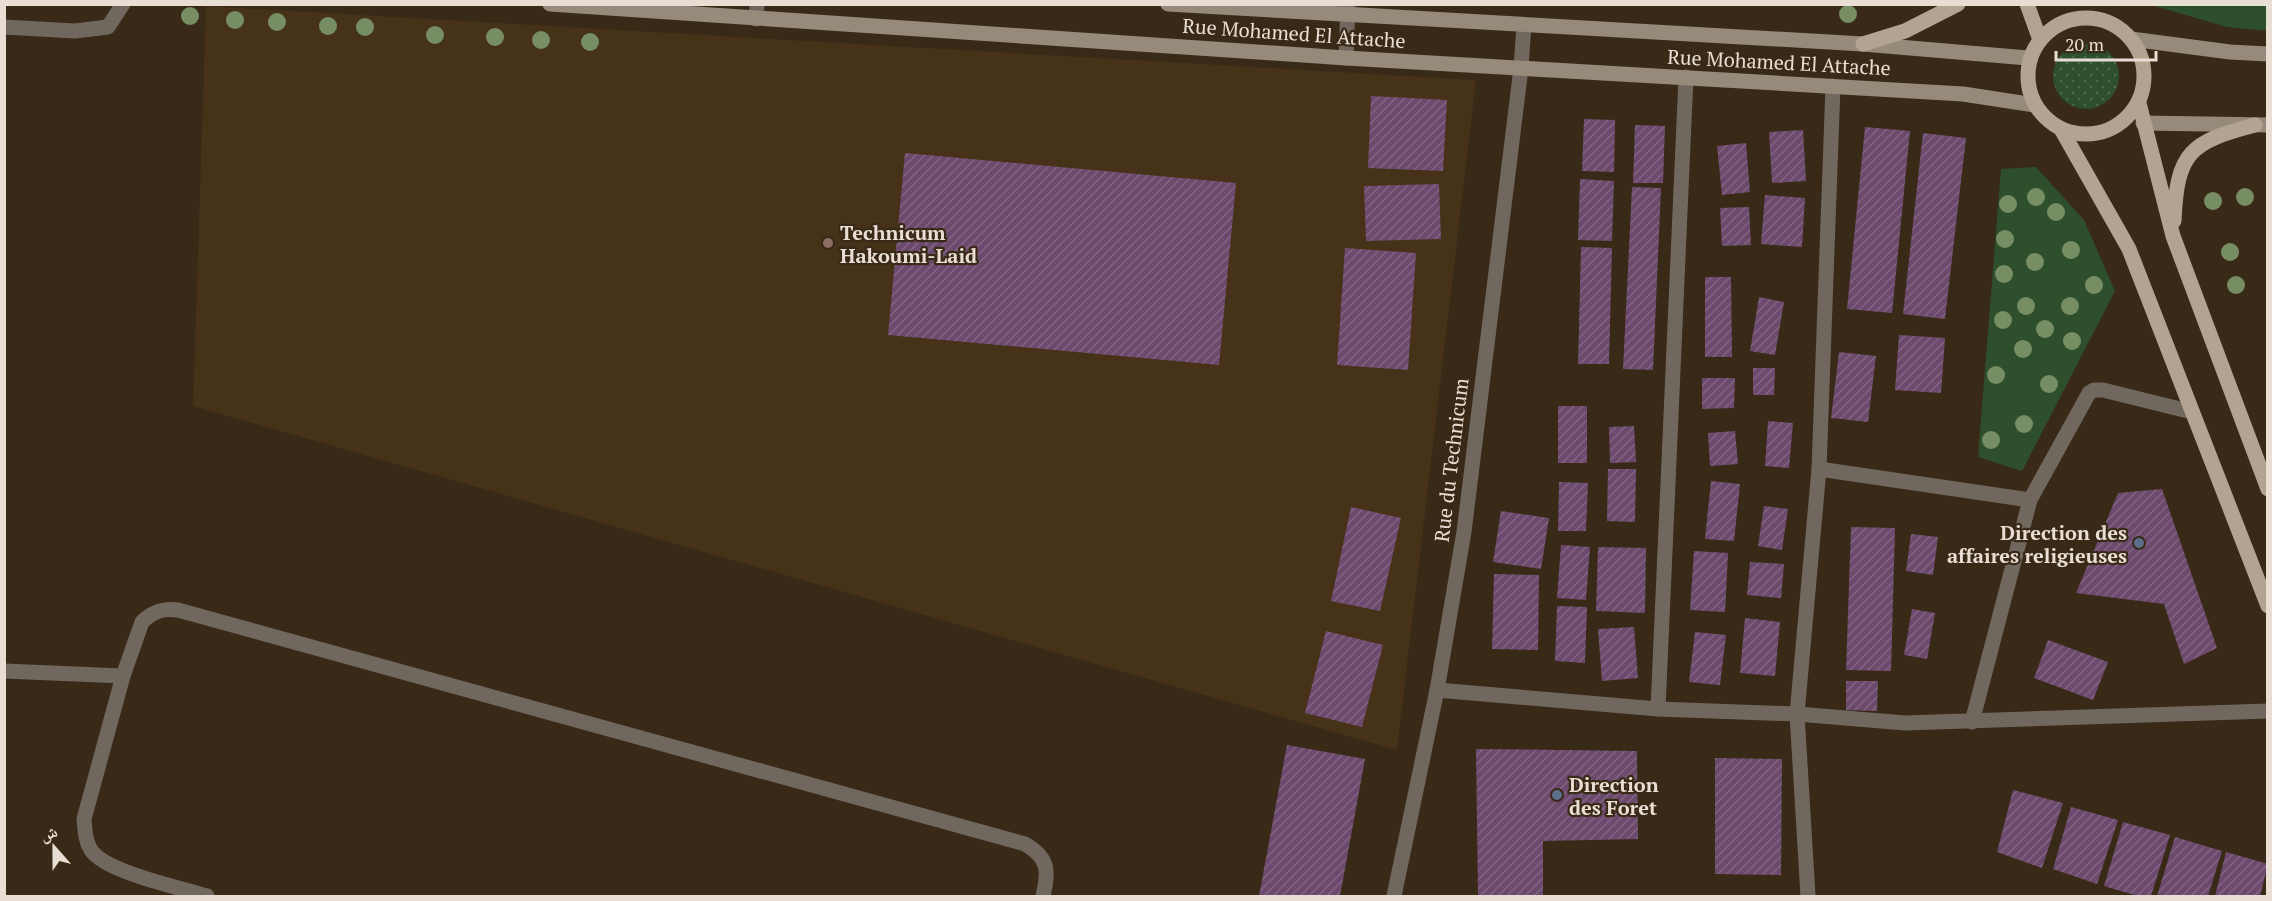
<svg xmlns="http://www.w3.org/2000/svg" width="2272" height="901" font-family="'PT Serif','Noto Naskh Arabic',serif">
	<style>
		.built { fill: #463119 }
		.grass { fill: url(#grass-dots) }
		.garden { fill: #2e4f2c }
		.building { fill: url(#building-hatch) }
		.lines { fill: none; stroke-linecap: round; stroke-linejoin: round }
		.lane { stroke: #70685f; stroke-width: 15 }
		.street { stroke: #70685f; stroke-width: 15 }
		.secondary { stroke: #968a7b; stroke-width: 15 }
		.primary { stroke: #b3a491; stroke-width: 15 }
		.tree { fill: #778e65 }
		.education-dot { fill: #8d6e63; stroke: #392917; stroke-width: 2 }
		.service-dot { fill: #5c6f8a; stroke: #392917; stroke-width: 2 }
		.labels { text-anchor: middle; dominant-baseline: central; stroke-width: 4.5; stroke-linejoin: round; paint-order: stroke }
		.street-label { font-size: 20px; fill: #e9ded3; stroke: #392917 }
		.poi-label { font-size: 20px; font-weight: bold; fill: #e9ded3; stroke: #392917; text-anchor: start }
	</style>
	<defs>
		<pattern id="grass-dots" width="8" height="8" patternUnits="userSpaceOnUse" patternTransform="scale(1.5)"><rect width="8" height="8" fill="#2e4f2c"/><path d="M2 2h.1M6 6h.1" fill="none" stroke="#4c684a" stroke-width="1.8" stroke-linecap="round"/></pattern>
		<pattern id="building-hatch" width="6" height="6" patternUnits="userSpaceOnUse" patternTransform="scale(1.5)"><rect width="6" height="6" fill="#6c4a6e"/><path d="M-1 1l2-2M0 6l6-6M5 7l2-2" fill="none" stroke="#816482"/></pattern>
	</defs>
	<rect width="100%" height="100%" fill="#392917"/>
	<path class="built" d="M 206,6 L 1476,80 L 1397,750 L 193,406 Z"/>
	<circle class="grass" cx="2086" cy="76" r="33"/>
	<g class="garden">
		<path d="M 2151,5 L 2267,5 L 2267,31 L 2227,27 Z"/>
		<path d="M 2036,167 L 2084,220 L 2115,291 L 2022,471 L 1978,457 L 2001,169 Z"/>
	</g>
	<g class="building">
		<path d="M 1371,96 L 1447,100 L 1443,171 L 1368,168 Z"/>
		<path d="M 1584,119 L 1615,120 L 1614,172 L 1582,171 Z"/>
		<path d="M 1635,125 L 1665,126 L 1663,183 L 1633,183 Z"/>
		<path d="M 1865,127 L 1910,131 L 1892,313 L 1847,309 Z"/>
		<path d="M 1803,130 L 1806,181 L 1772,183 L 1769,132 Z"/>
		<path d="M 1923,133 L 1966,138 L 1945,319 L 1903,314 Z"/>
		<path d="M 1746,143 L 1750,192 L 1722,195 L 1717,146 Z"/>
		<path d="M 905,153 L 1236,183 L 1219,365 L 888,335 Z"/>
		<path d="M 1580,179 L 1614,181 L 1612,241 L 1578,240 Z"/>
		<path d="M 1439,184 L 1441,239 L 1366,241 L 1364,186 Z"/>
		<path d="M 1632,187 L 1661,188 L 1653,370 L 1623,369 Z"/>
		<path d="M 1765,195 L 1805,198 L 1802,247 L 1761,244 Z"/>
		<path d="M 1749,207 L 1751,245 L 1722,246 L 1720,208 Z"/>
		<path d="M 1581,247 L 1612,248 L 1609,364 L 1578,364 Z"/>
		<path d="M 1345,248 L 1416,253 L 1408,370 L 1337,365 Z"/>
		<path d="M 1705,277 L 1731,277 L 1732,357 L 1705,357 Z"/>
		<path d="M 1759,297 L 1784,302 L 1775,355 L 1750,351 Z"/>
		<path d="M 1899,335 L 1945,338 L 1941,393 L 1895,390 Z"/>
		<path d="M 1839,352 L 1876,356 L 1868,422 L 1831,418 Z"/>
		<path d="M 1753,368 L 1775,368 L 1774,395 L 1753,395 Z"/>
		<path d="M 1702,378 L 1735,378 L 1734,408 L 1702,409 Z"/>
		<rect x="1558" y="406" width="29" height="57"/>
		<path d="M 1768,421 L 1793,423 L 1789,468 L 1765,466 Z"/>
		<path d="M 1634,426 L 1636,462 L 1610,463 L 1609,427 Z"/>
		<path d="M 1735,431 L 1738,464 L 1710,466 L 1708,433 Z"/>
		<path d="M 1608,469 L 1636,469 L 1635,522 L 1607,521 Z"/>
		<path d="M 1711,481 L 1740,484 L 1734,541 L 1705,539 Z"/>
		<path d="M 1559,482 L 1588,483 L 1586,531 L 1558,531 Z"/>
		<path d="M 2162,489 L 2217,648 L 2184,664 L 2164,604 L 2076,593 L 2118,493 Z"/>
		<path d="M 1764,506 L 1788,509 L 1782,550 L 1758,546 Z"/>
		<path d="M 1351,507 L 1401,518 L 1380,611 L 1331,601 Z"/>
		<path d="M 1501,511 L 1549,518 L 1541,569 L 1493,562 Z"/>
		<path d="M 1851,527 L 1895,528 L 1891,671 L 1846,670 Z"/>
		<path d="M 1911,534 L 1938,537 L 1933,575 L 1906,571 Z"/>
		<path d="M 1561,545 L 1590,547 L 1586,600 L 1557,598 Z"/>
		<path d="M 1598,547 L 1646,548 L 1645,613 L 1596,611 Z"/>
		<path d="M 1694,551 L 1728,553 L 1725,612 L 1690,610 Z"/>
		<path d="M 1750,562 L 1784,564 L 1781,598 L 1747,595 Z"/>
		<path d="M 1494,574 L 1539,575 L 1538,650 L 1492,649 Z"/>
		<path d="M 1557,606 L 1587,607 L 1585,663 L 1555,661 Z"/>
		<path d="M 1912,609 L 1935,613 L 1927,659 L 1904,655 Z"/>
		<path d="M 1745,618 L 1780,622 L 1775,676 L 1740,673 Z"/>
		<path d="M 1634,627 L 1638,678 L 1602,681 L 1598,629 Z"/>
		<path d="M 1326,631 L 1383,645 L 1362,727 L 1305,713 Z"/>
		<path d="M 1695,632 L 1726,635 L 1720,685 L 1689,682 Z"/>
		<path d="M 2048,640 L 2108,662 L 2093,700 L 2034,678 Z"/>
		<path d="M 1846,681 L 1878,681 L 1877,711 L 1846,710 Z"/>
		<path d="M 1287,745 L 1365,759 L 1340,896 L 1259,896 Z"/>
		<path d="M 1476,749 L 1637,751 L 1638,839 L 1543,841 L 1543,896 L 1478,896 Z"/>
		<path d="M 1715,758 L 1782,759 L 1781,875 L 1715,874 Z"/>
		<path d="M 2013,790 L 2063,803 L 2042,868 L 1997,852 Z"/>
		<path d="M 2071,807 L 2118,820 L 2097,884 L 2053,869 Z"/>
		<path d="M 2123,822 L 2170,835 L 2151,896 L 2138,896 L 2104,886 Z"/>
		<path d="M 2175,837 L 2222,851 L 2208,896 L 2157,896 Z"/>
		<path d="M 2226,852 L 2268,864 L 2260,896 L 2215,896 Z"/>
	</g>
	<g class="lines">
		<path class="lane" d="M 4,27 L 75,31 L 108,27 L 123,4"/>
		<g class="street">
			<path d="M 756,19 L 757,4"/>
			<path d="M 1346,58 L 1348,4"/>
			<path d="M 1819,469 L 2030,500"/>
			<path d="M 4,671 L 123,676"/>
			<path d="M 1437,690 L 1658,709 L 1797,714 L 1905,723 L 2268,711"/>
			<path d="M 1658,709 L 1686,77"/>
			<path d="M 1972,722 L 2030,500 L 2089,393 L 2094,390 L 2103,390 L 2192,412"/>
			<path d="M 207,896 C 181,888 105,872 91,850 C 85,840 85,830 84,819 L 123,676 L 142,622 C 153,611 164,608 178,610 L 1025,844 C 1049,858 1049,871 1043,896"/>
			<path d="M 1394,896 L 1437,690 L 1464,532 L 1521,68 L 1524,25"/>
			<path d="M 1808,896 L 1797,714 L 1819,469 L 1833,86"/>
		</g>
		<g class="secondary">
			<path d="M 550,4 L 1346,58 L 1963,94 L 2035,105"/>
			<path d="M 1168,4 L 1863,44 L 2028,58"/>
			<path d="M 2131,39 L 2230,52 L 2268,54"/>
			<path d="M 2143,123 L 2268,125"/>
		</g>
		<g class="primary">
			<path d="M 2027,4 L 2040,40"/>
			<circle cx="2086" cy="76" r="58"/>
			<path d="M 1863,44 L 1905,31 L 1958,4"/>
			<path d="M 2139,103 L 2173,236 L 2268,489"/>
			<path d="M 2061,129 L 2129,249 L 2268,606"/>
			<path d="M 2174,221 C 2177,152 2190,142 2255,125"/>
		</g>
	</g>
	<g class="tree">
		<circle cx="1848" cy="14" r="9"/>
		<circle cx="190" cy="16" r="9"/>
		<circle cx="235" cy="20" r="9"/>
		<circle cx="277" cy="22" r="9"/>
		<circle cx="328" cy="26" r="9"/>
		<circle cx="365" cy="27" r="9"/>
		<circle cx="435" cy="35" r="9"/>
		<circle cx="495" cy="37" r="9"/>
		<circle cx="541" cy="40" r="9"/>
		<circle cx="590" cy="42" r="9"/>
		<circle cx="2036" cy="197" r="9"/>
		<circle cx="2245" cy="197" r="9"/>
		<circle cx="2213" cy="201" r="9"/>
		<circle cx="2008" cy="204" r="9"/>
		<circle cx="2056" cy="212" r="9"/>
		<circle cx="2005" cy="239" r="9"/>
		<circle cx="2071" cy="250" r="9"/>
		<circle cx="2230" cy="252" r="9"/>
		<circle cx="2035" cy="262" r="9"/>
		<circle cx="2004" cy="274" r="9"/>
		<circle cx="2094" cy="285" r="9"/>
		<circle cx="2236" cy="285" r="9"/>
		<circle cx="2026" cy="306" r="9"/>
		<circle cx="2070" cy="306" r="9"/>
		<circle cx="2003" cy="320" r="9"/>
		<circle cx="2045" cy="329" r="9"/>
		<circle cx="2072" cy="341" r="9"/>
		<circle cx="2023" cy="349" r="9"/>
		<circle cx="1996" cy="375" r="9"/>
		<circle cx="2049" cy="384" r="9"/>
		<circle cx="2024" cy="424" r="9"/>
		<circle cx="1991" cy="440" r="9"/>
	</g>
	<circle class="education-dot" cx="828" cy="243" r="6"/>
	<g class="service-dot">
		<circle cx="2139" cy="543" r="6"/>
		<circle cx="1557" cy="795" r="6"/>
	</g>
	<g class="labels">
		<g class="street-label">
			<text transform="translate(1294 33) rotate(4)">Rue Mohamed El Attache</text>
			<text transform="translate(1779 62) rotate(3)">Rue Mohamed El Attache</text>
			<text transform="translate(1451 460) rotate(-83)">Rue du Technicum</text>
		</g>
		<g class="poi-label">
			<text x="840" y="232">Technicum<tspan x="840" dy="23">Hakoumi-Laid</tspan></text>
			<text x="2127" y="532" text-anchor="end">Direction des<tspan x="2127" dy="23">affaires religieuses</tspan></text>
			<text x="1569" y="784">Direction<tspan x="1569" dy="23">des Foret</tspan></text>
		</g>
	</g>
	<rect width="2272" height="901" fill="none" stroke="#e9ded3" stroke-width="12"/>
	<g transform="translate(54 847) rotate(339)" stroke="#392917" stroke-width="4.5" paint-order="stroke">
	<path d="M0-4.5L10 22L0 15L-10 22Z" fill="#e9ded3"/>
	<text y="-9" font-size="16" font-weight="bold" text-anchor="middle" fill="#e9ded3">ش</text>
	</g>
	<path d="M2056 51v9h100v-9" fill="none" stroke="#e9ded3" stroke-width="3"/>
	<text x="2065" y="51" font-size="18" fill="#e9ded3" stroke="#392917" stroke-width="4.5" paint-order="stroke">20 m</text>
</svg>
